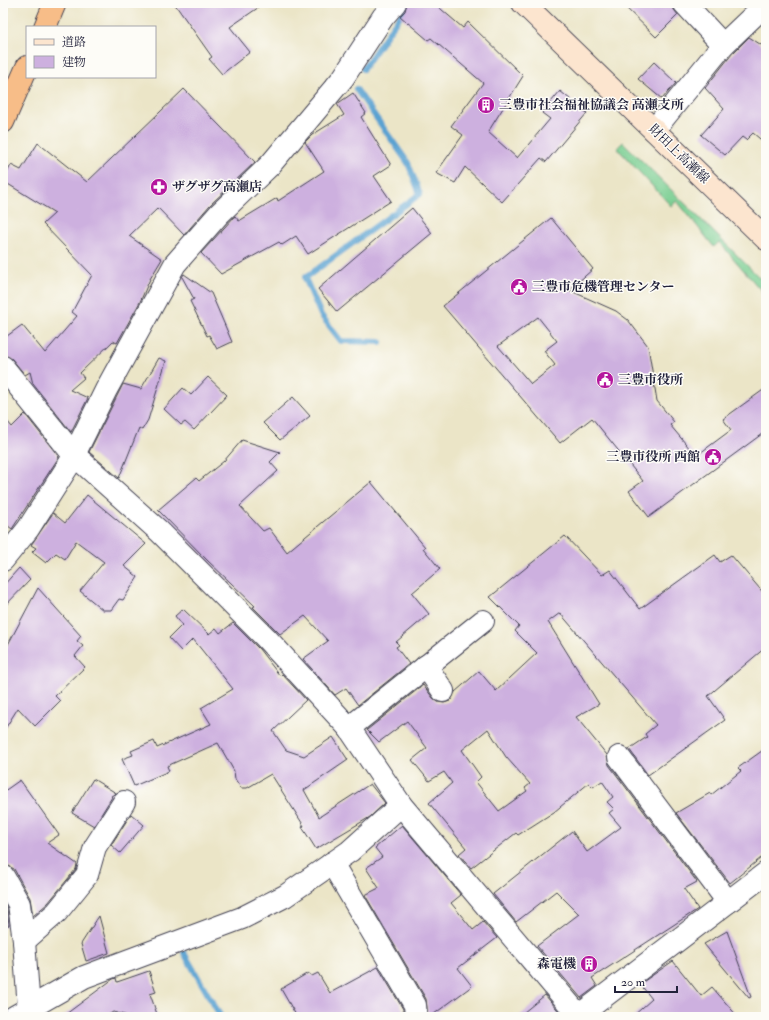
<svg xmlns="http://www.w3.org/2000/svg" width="769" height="1020" font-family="'IM FELL Double Pica','Noto Serif JP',serif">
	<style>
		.green { fill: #79ce91; stroke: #4e7866 }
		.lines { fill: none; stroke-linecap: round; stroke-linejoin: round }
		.stream { stroke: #5aa2d1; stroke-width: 6 }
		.building { fill: #cdb0df; fill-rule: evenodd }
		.street-casing { stroke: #403f50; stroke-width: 24 }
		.secondary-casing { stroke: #403f50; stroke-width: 24 }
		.highway-casing { stroke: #403f50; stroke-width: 24 }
		.street { stroke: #fff; stroke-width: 22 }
		.secondary { stroke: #fce5cf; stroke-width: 22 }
		.highway { stroke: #f7bd88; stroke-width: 22 }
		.labels { text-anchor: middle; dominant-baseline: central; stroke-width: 3; stroke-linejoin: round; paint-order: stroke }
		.poi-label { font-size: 13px; font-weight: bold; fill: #22223b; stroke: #fdfcf7; text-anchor: start }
		.street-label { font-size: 13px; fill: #22223b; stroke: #fdfcf7 }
	</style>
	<rect width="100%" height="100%" fill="#fdfcf7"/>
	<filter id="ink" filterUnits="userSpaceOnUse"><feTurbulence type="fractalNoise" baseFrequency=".025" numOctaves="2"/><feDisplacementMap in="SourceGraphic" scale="8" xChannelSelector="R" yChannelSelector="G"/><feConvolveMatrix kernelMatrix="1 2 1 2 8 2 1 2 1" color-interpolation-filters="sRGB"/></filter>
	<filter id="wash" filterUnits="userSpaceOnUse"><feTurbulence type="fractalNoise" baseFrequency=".012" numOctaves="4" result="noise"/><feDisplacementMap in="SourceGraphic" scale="16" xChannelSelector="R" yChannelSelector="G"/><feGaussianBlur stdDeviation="0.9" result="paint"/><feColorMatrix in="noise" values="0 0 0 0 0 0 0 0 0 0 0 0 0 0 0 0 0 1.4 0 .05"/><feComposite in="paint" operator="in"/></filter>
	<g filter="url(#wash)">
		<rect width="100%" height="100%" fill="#ebe5c7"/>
		<path class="green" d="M 623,142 L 766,284 L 766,296 L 719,242 L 714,247 L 677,201 L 671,206 L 617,148 Z"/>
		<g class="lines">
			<g class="stream">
				<path d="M 363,69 L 409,3"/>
				<path d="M 356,89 L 408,163 L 420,194 L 305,278 L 321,315 L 341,341 L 380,342"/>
				<path d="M 184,953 L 221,1017"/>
			</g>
		</g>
		<g id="blocks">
			<g class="building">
				<path d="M 174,3 L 265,3 L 230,27 L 250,52 L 222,74 L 209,59 L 212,57 Z"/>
				<path d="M 407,3 L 434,3 L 463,28 L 468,22 L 523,76 L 488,132 L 517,158 L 550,119 L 542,113 L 560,91 L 587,113 L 546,162 L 541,158 L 502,202 L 465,167 L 455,183 L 436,173 L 463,135 L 451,126 L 483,83 L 431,38 L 428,40 L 400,16 L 405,11 Z"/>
				<path d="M 621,3 L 669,3 L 678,15 L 656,37 Z"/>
				<path d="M 749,37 L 766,48 L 766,144 L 753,133 L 746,140 L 742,137 L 725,155 L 701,135 L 724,109 L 705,88 L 732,54 Z"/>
				<path d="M 654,62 L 676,83 L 662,99 L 638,79 Z"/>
				<path d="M 184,89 L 255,162 L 210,205 L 184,235 L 158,208 L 129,236 L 162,259 L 150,279 L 140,302 L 117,343 L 113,341 L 80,373 L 84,378 L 70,390 L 88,398 L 71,432 L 33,384 L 30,372 L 25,375 L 12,359 L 3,355 L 3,339 L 22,325 L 45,353 L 77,316 L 72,312 L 92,275 L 43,224 L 55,213 L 3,181 L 11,165 L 21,170 L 38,143 L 87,182 Z"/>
				<path d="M 353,93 L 366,113 L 361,117 L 391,165 L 374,176 L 391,201 L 308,254 L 296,236 L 282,245 L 279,242 L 221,274 L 201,253 L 235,216 L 239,221 L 277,198 L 278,201 L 324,171 L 305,142 L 312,135 L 344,115 L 337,104 Z"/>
				<path d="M 412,208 L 432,233 L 337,312 L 318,289 Z"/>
				<path d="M 551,218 L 593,269 L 569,290 L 616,311 L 628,320 L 648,346 L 657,401 L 674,422 L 670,425 L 696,456 L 731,430 L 723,419 L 766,388 L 766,431 L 649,517 L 629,491 L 643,481 L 592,418 L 560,443 L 443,306 ZM 538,317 L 557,341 L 544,351 L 555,365 L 531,384 L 498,346 Z"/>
				<path d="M 184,274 L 211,293 L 232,342 L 217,349 L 209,335 L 207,336 L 190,301 L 194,299 L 182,277 Z"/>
				<path d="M 159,358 L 166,361 L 148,420 L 142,430 L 139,428 L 119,478 L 89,452 L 123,384 L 141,389 Z"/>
				<path d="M 208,377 L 227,395 L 194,430 L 185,422 L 181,425 L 164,409 L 183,388 L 191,395 Z"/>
				<path d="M 293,397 L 310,416 L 280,440 L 263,423 Z"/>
				<path d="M 25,414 L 59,457 L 12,529 L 3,522 L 3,416 L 12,427 Z"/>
				<path d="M 242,440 L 280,452 L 270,462 L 278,471 L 240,506 L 263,531 L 269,528 L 287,552 L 371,482 L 425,547 L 423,548 L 440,569 L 412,593 L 429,614 L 396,642 L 399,645 L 396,647 L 409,664 L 358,705 L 346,688 L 335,695 L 303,659 L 328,641 L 305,616 L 280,634 L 253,607 L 255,606 L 207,560 L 158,510 L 196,478 L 199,481 L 224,461 Z"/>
				<path d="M 87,495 L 146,544 L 124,566 L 138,577 L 123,600 L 119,599 L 111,610 L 103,610 L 80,591 L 104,562 L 76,541 L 65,559 L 56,553 L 46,563 L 32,552 L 36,548 L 31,545 L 53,513 L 65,523 Z"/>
				<path d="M 565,536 L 602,575 L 610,570 L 640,609 L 715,555 L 720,562 L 731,555 L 766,596 L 766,647 L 708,696 L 725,720 L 648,775 L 629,749 L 647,737 L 645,734 L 656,725 L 560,613 L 548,622 L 599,704 L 576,717 L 607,755 L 609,765 L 697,882 L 684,889 L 698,909 L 592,978 L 597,986 L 581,998 L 537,946 L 579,914 L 556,891 L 516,922 L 493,894 L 572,831 L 587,852 L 621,827 L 609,813 L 614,809 L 607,802 L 613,797 L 602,781 L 593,787 L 589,783 L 554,812 L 518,835 L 516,833 L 471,868 L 459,854 L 466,848 L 429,803 L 452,783 L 444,772 L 429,781 L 412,760 L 427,748 L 407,721 L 379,742 L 367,730 L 423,685 L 433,698 L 438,702 L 444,703 L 450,701 L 455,692 L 479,671 L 496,691 L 537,653 L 515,631 L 519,626 L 490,597 ZM 488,729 L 506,757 L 530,784 L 525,788 L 527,791 L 499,811 L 476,782 L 481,777 L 462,750 Z"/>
				<path d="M 19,568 L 30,580 L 3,608 L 3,586 Z"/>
				<path d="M 38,588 L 81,636 L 77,641 L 83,646 L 75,656 L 85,667 L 55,696 L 60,701 L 35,726 L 18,708 L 3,732 L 3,654 Z"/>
				<path d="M 183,609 L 209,634 L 216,628 L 220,633 L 233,623 L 259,649 L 280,676 L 282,674 L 306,700 L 273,731 L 286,750 L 304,756 L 333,737 L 348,760 L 304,790 L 319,817 L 370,784 L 385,803 L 370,817 L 316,849 L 302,827 L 304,826 L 271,774 L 247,788 L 241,788 L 235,779 L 234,771 L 218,743 L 167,766 L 169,771 L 134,786 L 122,759 L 133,755 L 131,751 L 154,741 L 157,748 L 211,724 L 201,708 L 233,689 L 193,639 L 181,651 L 169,638 L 182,625 L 175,616 Z"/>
				<path d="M 766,748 L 766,854 L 730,883 L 676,813 L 710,793 L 711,795 L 741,771 L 738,768 Z"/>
				<path d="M 93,779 L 116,793 L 111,796 L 112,797 L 94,826 L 72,813 Z"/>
				<path d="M 20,780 L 59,835 L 47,843 L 77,864 L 76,869 L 48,903 L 33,916 L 30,898 L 14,869 L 3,863 L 3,792 Z"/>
				<path d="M 131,814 L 144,825 L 120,853 L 111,845 Z"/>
				<path d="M 402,825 L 461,895 L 451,903 L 473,930 L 483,922 L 497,938 L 458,968 L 472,986 L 430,1017 L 428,1017 L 426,999 L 365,895 L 379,888 L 366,868 L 382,857 L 375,848 Z"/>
				<path d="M 3,901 L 7,908 L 9,925 L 3,927 Z"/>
				<path d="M 99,916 L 109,953 L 86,961 L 81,944 Z"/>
				<path d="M 727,931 L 751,997 L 749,998 L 704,944 Z"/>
				<path d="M 673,961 L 701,996 L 712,987 L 738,1017 L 632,1017 L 652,999 L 640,984 Z"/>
				<path d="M 378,967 L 403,1009 L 403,1017 L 297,1017 L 281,989 L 308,973 L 312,976 L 318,973 L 330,993 Z"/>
				<path d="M 149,971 L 156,992 L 150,994 L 158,1017 L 132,1017 L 113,1012 L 105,1017 L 62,1017 L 113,979 L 116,978 L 117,982 Z"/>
				<path d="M 545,995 L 562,1015 L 559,1017 L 518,1017 Z"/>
			</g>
		</g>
	</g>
	<g filter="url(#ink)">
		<use href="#blocks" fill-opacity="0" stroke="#403f50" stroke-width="1"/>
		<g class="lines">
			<defs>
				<g id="street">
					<path d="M 684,3 L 723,45"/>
					<path d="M 654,130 L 723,45 L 766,4"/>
					<path d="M 3,367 L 73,454 L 159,531 L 266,638 L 349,728 L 401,805 L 580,1017"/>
					<path d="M 3,560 L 28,529 L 70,463 L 106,390 L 175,264 L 219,214 L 270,165 L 343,78 L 383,17 L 395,3"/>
					<path d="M 426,666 L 443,691"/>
					<path d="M 349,728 L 483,621"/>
					<path d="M 619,757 L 728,902"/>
					<path d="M 332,863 L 415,1005 L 416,1017"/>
					<path d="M 3,876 L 19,904 L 24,941 L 29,1009"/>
					<path d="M 24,941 L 57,912 L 87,875 L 95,847 L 124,802"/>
					<path d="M 14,1017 L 84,977 L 242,918 L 285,896 L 350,851 L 401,805"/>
					<path d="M 577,1017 L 766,873"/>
				</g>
				<path id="secondary" d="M 523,3 L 766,239"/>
				<g id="highway">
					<path d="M 45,27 L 55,3"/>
					<path d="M 3,122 L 27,67"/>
				</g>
			</defs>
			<use href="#street" class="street-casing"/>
			<use href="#secondary" class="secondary-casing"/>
			<use href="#highway" class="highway-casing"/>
			<use href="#street" class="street"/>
			<use href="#secondary" class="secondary"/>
			<use href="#highway" class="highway"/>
		</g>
	</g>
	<defs>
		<symbol id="building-disc" viewBox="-11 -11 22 22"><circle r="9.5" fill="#b5179e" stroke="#fdfcf7"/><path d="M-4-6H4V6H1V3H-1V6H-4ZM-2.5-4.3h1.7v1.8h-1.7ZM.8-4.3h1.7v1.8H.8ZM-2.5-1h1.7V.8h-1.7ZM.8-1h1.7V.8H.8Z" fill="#fff"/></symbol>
		<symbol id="pharmacy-disc" viewBox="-11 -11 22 22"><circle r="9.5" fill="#b5179e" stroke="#fdfcf7"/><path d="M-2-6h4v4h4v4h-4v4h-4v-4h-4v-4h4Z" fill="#fff"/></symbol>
		<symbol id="civic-disc" viewBox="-11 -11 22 22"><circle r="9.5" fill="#b5179e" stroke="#fdfcf7"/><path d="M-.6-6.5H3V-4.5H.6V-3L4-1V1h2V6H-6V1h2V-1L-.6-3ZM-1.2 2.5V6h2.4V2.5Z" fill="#fff"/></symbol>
	</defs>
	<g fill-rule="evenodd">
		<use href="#building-disc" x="476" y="95" width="20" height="20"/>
		<use href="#pharmacy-disc" x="149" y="177" width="20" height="20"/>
		<use href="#civic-disc" x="509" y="277" width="20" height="20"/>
		<use href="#civic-disc" x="595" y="370" width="20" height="20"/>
		<use href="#civic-disc" x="703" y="447" width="20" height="20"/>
		<use href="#building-disc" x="579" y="954" width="20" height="20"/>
	</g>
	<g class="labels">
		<g class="poi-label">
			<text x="499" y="105">三豊市社会福祉協議会 高瀬支所</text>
			<text x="172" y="187">ザグザグ高瀬店</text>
			<text x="532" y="287">三豊市危機管理センター</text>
			<text x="618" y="380">三豊市役所</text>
			<text x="700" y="457" text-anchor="end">三豊市役所 西館</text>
			<text x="576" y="964" text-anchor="end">森電機</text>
		</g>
		<g class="street-label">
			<text transform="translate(679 154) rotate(44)">財田上高瀬線</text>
		</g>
	</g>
	<rect width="769" height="1020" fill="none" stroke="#fdfcf7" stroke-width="16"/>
	<rect x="26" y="26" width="130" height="52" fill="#fdfcf7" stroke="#a5a5ac"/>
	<rect x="34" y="39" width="20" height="6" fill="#fce5cf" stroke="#a5a5ac"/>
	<text x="62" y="46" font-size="12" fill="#22223b">道路</text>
	<rect x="34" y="56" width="20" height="12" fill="#cdb0df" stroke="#a5a5ac"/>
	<text x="62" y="66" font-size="12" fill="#22223b">建物</text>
	<path d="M615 986v6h62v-6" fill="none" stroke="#22223b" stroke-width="2"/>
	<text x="621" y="986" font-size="12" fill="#22223b" stroke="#fdfcf7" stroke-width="3" paint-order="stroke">20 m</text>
</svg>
